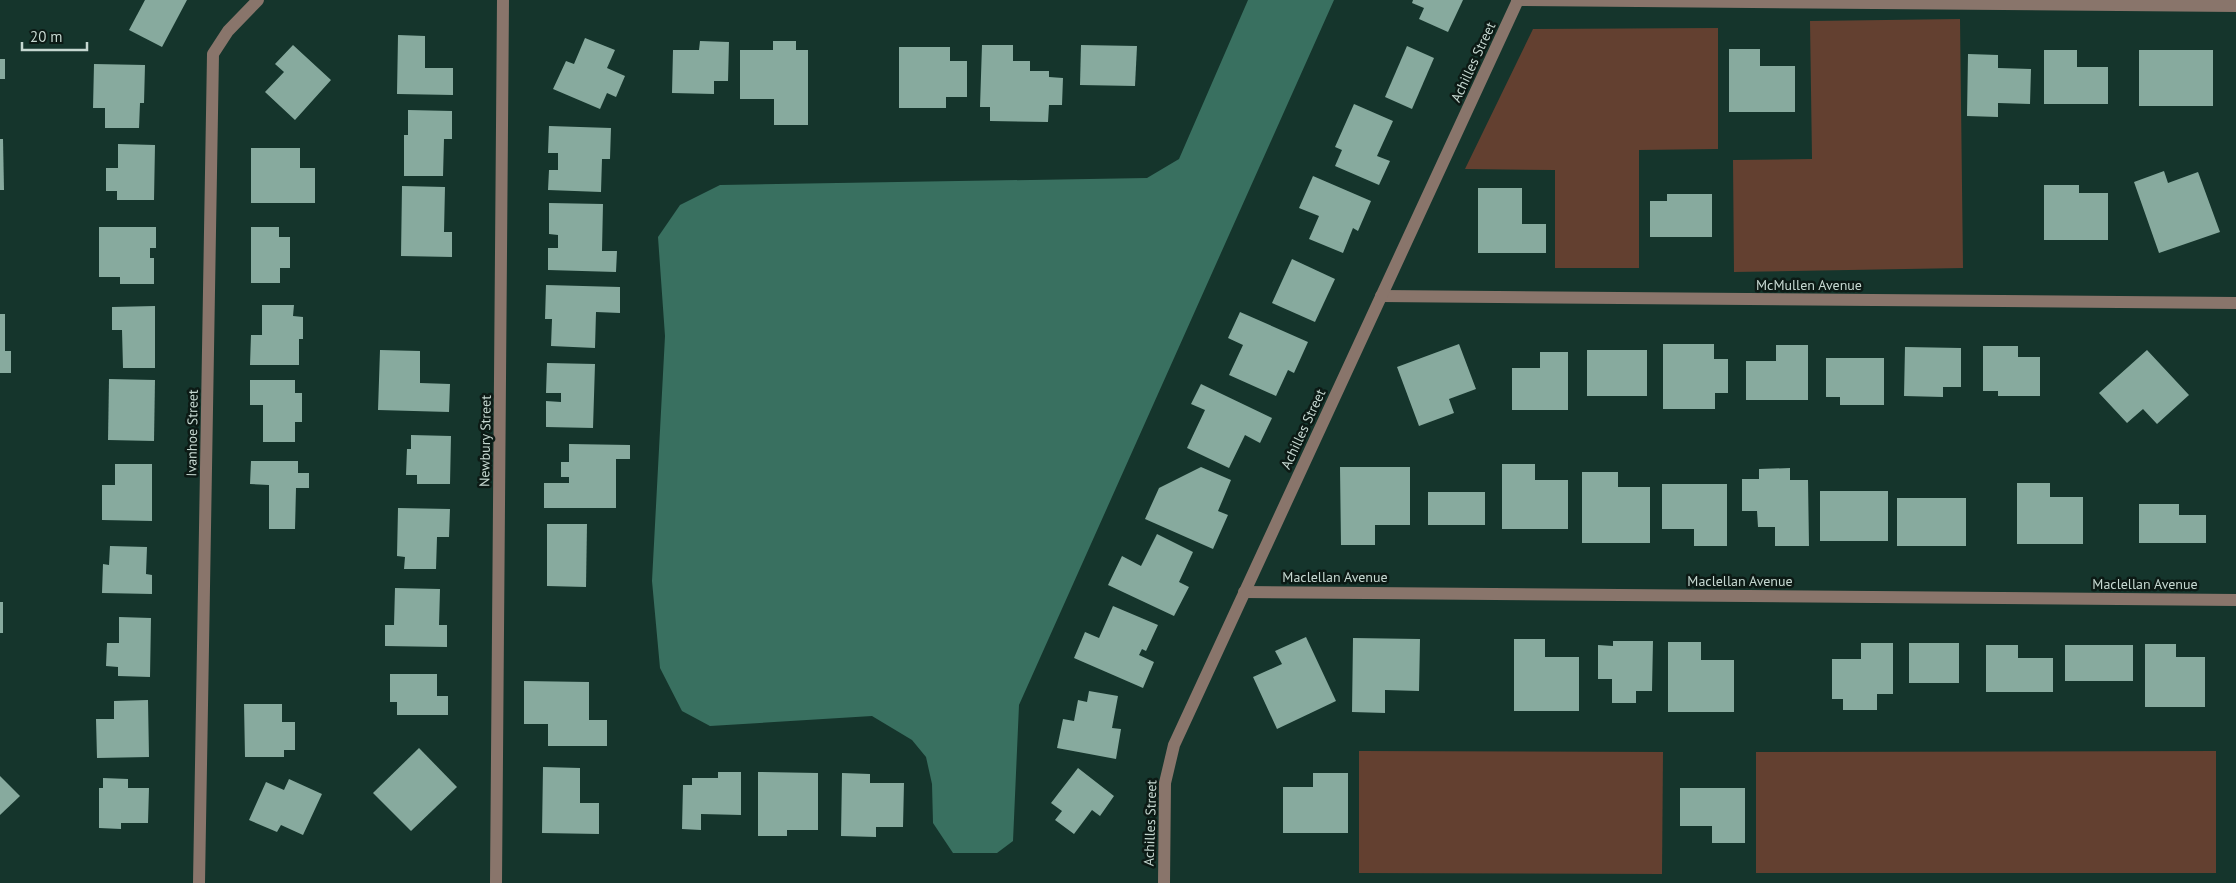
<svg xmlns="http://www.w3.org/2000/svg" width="2236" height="883" font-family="'PT Sans',sans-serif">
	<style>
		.green { fill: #634030 }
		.water { fill: #397060 }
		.building { fill: #87aa9e }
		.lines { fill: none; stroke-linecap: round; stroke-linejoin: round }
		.minor { stroke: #89756b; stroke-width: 12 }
		.labels { text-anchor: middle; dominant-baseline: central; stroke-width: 5; stroke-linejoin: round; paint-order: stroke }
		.street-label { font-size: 14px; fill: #c6d8d1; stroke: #0c1a15 }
	</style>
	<rect width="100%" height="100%" fill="#15352c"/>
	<g class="green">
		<path d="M 1960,19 L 1963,268 L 1734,272 L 1733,160 L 1812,159 L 1810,21 Z"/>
		<path d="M 1718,28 L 1718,149 L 1639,150 L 1639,268 L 1555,268 L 1555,170 L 1465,169 L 1533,29 Z"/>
		<path d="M 1359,751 L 1663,752 L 1662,874 L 1359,873 Z"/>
		<path d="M 2216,751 L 2216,873 L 1756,873 L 1756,752 Z"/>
	</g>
	<path class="water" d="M 1248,0 L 1334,0 L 1019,705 L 1013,841 L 997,853 L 953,853 L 933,823 L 932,784 L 926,757 L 912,740 L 872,716 L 710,726 L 682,711 L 660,668 L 652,581 L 665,336 L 658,237 L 680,205 L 720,185 L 1147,178 L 1179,159 Z"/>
	<g class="building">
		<path d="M 145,0 L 187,0 L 162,47 L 129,30 Z"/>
		<path d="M 1413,0 L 1463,0 L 1448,32 L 1419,19 L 1424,8 L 1412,3 Z"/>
		<path d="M 398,35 L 425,36 L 425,68 L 453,68 L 453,95 L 397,94 Z"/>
		<path d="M 585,38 L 615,50 L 607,68 L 625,76 L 616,97 L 607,93 L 600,109 L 553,89 L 566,61 L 574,64 Z"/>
		<path d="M 700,41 L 729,42 L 728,81 L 714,81 L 714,94 L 672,93 L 673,50 L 699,50 Z"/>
		<path d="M 773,41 L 796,41 L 796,50 L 808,50 L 808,125 L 774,125 L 774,99 L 740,99 L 740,50 L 773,50 Z"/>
		<path d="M 293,45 L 331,80 L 295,120 L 265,92 L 284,72 L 275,64 Z"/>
		<path d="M 982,45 L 1013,45 L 1013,61 L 1030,61 L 1030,71 L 1049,71 L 1049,77 L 1063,78 L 1062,105 L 1049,105 L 1048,122 L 990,121 L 990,107 L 980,107 Z"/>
		<path d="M 1081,45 L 1137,46 L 1135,86 L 1080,85 Z"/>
		<path d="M 1407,46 L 1434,58 L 1412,109 L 1385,97 Z"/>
		<path d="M 899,47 L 950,47 L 950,61 L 967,61 L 967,97 L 946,97 L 946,108 L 899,108 Z"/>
		<path d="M 1729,49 L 1760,49 L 1760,66 L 1795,66 L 1795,112 L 1729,112 Z"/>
		<path d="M 2044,50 L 2077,50 L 2077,67 L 2108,67 L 2108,104 L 2044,104 Z"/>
		<rect x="2139" y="50" width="74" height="56"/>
		<path d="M 1968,54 L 1998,55 L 1998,68 L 2031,69 L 2030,104 L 1998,103 L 1998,117 L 1967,116 Z"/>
		<rect x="0" y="59" width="5" height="20"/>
		<path d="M 94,64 L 145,65 L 144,103 L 140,103 L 139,128 L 105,128 L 105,108 L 93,108 Z"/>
		<path d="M 1354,104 L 1393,121 L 1377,156 L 1390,161 L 1379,185 L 1335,166 L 1342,150 L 1335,147 Z"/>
		<path d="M 408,110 L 452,111 L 452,139 L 444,139 L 443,176 L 404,176 L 404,135 L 408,135 Z"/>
		<path d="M 549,126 L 611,128 L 610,159 L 602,159 L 601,192 L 548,190 L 549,170 L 558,170 L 558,153 L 548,153 Z"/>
		<path d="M 0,139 L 3,139 L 4,190 L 0,190 Z"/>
		<path d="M 118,144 L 155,145 L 154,200 L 117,200 L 117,191 L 106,191 L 106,168 L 118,168 Z"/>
		<path d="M 251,148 L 300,148 L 300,168 L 315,168 L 315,203 L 251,203 Z"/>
		<path d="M 2164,171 L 2168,183 L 2198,172 L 2220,232 L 2159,253 L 2134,182 Z"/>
		<path d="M 1313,176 L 1371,201 L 1358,231 L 1353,228 L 1343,253 L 1309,239 L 1319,216 L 1299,208 Z"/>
		<path d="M 2044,185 L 2079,185 L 2079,193 L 2108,193 L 2108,240 L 2044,240 Z"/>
		<path d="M 402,186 L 445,187 L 444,232 L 452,232 L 452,257 L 401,256 Z"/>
		<path d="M 1478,188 L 1522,188 L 1522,224 L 1546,224 L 1546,253 L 1478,253 Z"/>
		<path d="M 1667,194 L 1712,194 L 1712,237 L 1650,237 L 1650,201 L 1667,201 Z"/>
		<path d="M 549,203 L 603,204 L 602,251 L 617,251 L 616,272 L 548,270 L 548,248 L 558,248 L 558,235 L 549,234 Z"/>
		<path d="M 99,227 L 156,227 L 156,248 L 150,248 L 150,258 L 154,258 L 154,284 L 120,284 L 120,277 L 99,277 Z"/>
		<path d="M 251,227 L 279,227 L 279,237 L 290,237 L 290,268 L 280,268 L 280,283 L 251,283 Z"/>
		<path d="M 1292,259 L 1335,279 L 1315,322 L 1272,303 Z"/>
		<path d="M 546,285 L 620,287 L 620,313 L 596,312 L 595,348 L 551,346 L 552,319 L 545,319 Z"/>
		<path d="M 262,305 L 294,305 L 293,316 L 303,317 L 303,339 L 299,339 L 299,365 L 250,365 L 251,335 L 262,335 Z"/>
		<path d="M 155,306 L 155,368 L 123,368 L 122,330 L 112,330 L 112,307 Z"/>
		<path d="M 1240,312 L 1308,342 L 1294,373 L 1288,370 L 1276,396 L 1229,375 L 1243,345 L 1228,338 Z"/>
		<path d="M 0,314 L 5,314 L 5,351 L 11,351 L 11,373 L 0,373 Z"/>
		<path d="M 1459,344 L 1476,389 L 1449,399 L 1454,413 L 1419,426 L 1397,367 Z"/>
		<path d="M 1663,344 L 1714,344 L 1714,359 L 1728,359 L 1728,393 L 1715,393 L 1715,409 L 1663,409 Z"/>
		<path d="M 1776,345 L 1808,345 L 1808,400 L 1746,400 L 1746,361 L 1776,361 Z"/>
		<path d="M 1983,346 L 2018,346 L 2018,357 L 2040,357 L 2040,396 L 1998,396 L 1998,391 L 1983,391 Z"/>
		<path d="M 1905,347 L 1961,348 L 1961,387 L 1943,387 L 1943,397 L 1904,396 Z"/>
		<path d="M 380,350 L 420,351 L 420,383 L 450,384 L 449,412 L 378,410 Z"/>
		<rect x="1587" y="350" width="60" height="46"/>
		<path d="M 2147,350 L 2189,395 L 2157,424 L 2143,409 L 2127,423 L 2099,393 Z"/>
		<path d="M 1540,352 L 1568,352 L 1568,410 L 1512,410 L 1512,368 L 1540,368 Z"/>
		<path d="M 1826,358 L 1884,358 L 1884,405 L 1840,405 L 1840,397 L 1826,397 Z"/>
		<path d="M 547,363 L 595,364 L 593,428 L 546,427 L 546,401 L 561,402 L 561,393 L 546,393 Z"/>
		<path d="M 109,379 L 155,380 L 154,441 L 108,440 Z"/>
		<path d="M 250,380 L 295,380 L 295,393 L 302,393 L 302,422 L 295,422 L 295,442 L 263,442 L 263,405 L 250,405 Z"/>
		<path d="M 1201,384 L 1272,418 L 1260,443 L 1245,435 L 1229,468 L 1187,448 L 1205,410 L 1191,404 Z"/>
		<path d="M 411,435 L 451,436 L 450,484 L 417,484 L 417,475 L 406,475 L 407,449 L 411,449 Z"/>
		<path d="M 569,444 L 630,445 L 630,459 L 616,459 L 616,508 L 544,508 L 544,483 L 569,483 L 569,477 L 561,477 L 561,462 L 569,462 Z"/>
		<path d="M 251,461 L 298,461 L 298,473 L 309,473 L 309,488 L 296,488 L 295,529 L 269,529 L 269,485 L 250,484 Z"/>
		<path d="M 115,464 L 152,464 L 152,521 L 102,520 L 102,485 L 115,485 Z"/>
		<path d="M 1502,464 L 1535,464 L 1535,480 L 1568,480 L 1568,529 L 1502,529 Z"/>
		<path d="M 1201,467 L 1231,480 L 1218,511 L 1228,515 L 1213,549 L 1145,519 L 1159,488 Z"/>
		<path d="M 1340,467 L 1410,467 L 1410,525 L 1375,525 L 1375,545 L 1341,545 Z"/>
		<path d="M 1790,468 L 1790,480 L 1808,480 L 1809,546 L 1775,546 L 1775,527 L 1758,527 L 1757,511 L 1742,511 L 1742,479 L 1759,479 L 1759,469 Z"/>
		<path d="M 1582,472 L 1618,472 L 1618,487 L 1650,487 L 1650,543 L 1582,543 Z"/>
		<path d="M 2017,483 L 2050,483 L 2050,497 L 2083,497 L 2083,544 L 2017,544 Z"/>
		<path d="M 1662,484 L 1727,484 L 1727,546 L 1694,546 L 1694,529 L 1662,529 Z"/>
		<rect x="1820" y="491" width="68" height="50"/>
		<rect x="1428" y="492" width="57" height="33"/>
		<rect x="1897" y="498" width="69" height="48"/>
		<path d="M 2139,504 L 2179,504 L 2179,515 L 2206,515 L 2206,543 L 2139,543 Z"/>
		<path d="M 398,508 L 450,509 L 449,537 L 437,537 L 436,569 L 404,569 L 405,557 L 397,556 Z"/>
		<path d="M 547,524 L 587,524 L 586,587 L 547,586 Z"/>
		<path d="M 1157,534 L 1193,552 L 1179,582 L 1189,587 L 1174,616 L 1108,585 L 1122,556 L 1141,566 Z"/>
		<path d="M 110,546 L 147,547 L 146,574 L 152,575 L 152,594 L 102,593 L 103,564 L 109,565 Z"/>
		<path d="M 395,588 L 440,589 L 439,625 L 447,625 L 447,647 L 385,646 L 385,625 L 394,625 Z"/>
		<rect x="0" y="602" width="3" height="31"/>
		<path d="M 1113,606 L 1158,625 L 1146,651 L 1142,649 L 1139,655 L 1154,662 L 1143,688 L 1074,658 L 1085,632 L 1099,638 Z"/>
		<path d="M 119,617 L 151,618 L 150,677 L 118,676 L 118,667 L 106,666 L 107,643 L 119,643 Z"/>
		<path d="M 1306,637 L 1336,701 L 1277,729 L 1253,677 L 1282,664 L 1275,651 Z"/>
		<path d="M 1353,638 L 1420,639 L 1419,691 L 1385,690 L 1385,713 L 1352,712 Z"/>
		<path d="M 1514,639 L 1545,639 L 1545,657 L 1579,657 L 1579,711 L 1514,711 Z"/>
		<path d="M 1613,641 L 1653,641 L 1652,691 L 1636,691 L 1636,703 L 1612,703 L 1612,679 L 1598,679 L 1598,645 L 1613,646 Z"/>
		<path d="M 1668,642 L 1701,642 L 1701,660 L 1734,660 L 1734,712 L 1668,712 Z"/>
		<path d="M 1861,643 L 1893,643 L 1893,694 L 1877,694 L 1877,710 L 1843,710 L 1843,699 L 1832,699 L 1832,659 L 1861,659 Z"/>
		<rect x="1909" y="643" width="50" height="40"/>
		<path d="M 2145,644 L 2176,644 L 2176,657 L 2205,657 L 2205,707 L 2145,707 Z"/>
		<path d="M 1986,645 L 2018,645 L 2018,658 L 2053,658 L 2053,692 L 1986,692 Z"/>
		<rect x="2065" y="645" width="68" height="36"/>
		<path d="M 390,674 L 437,674 L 437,696 L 448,696 L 448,715 L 397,715 L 397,702 L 390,702 Z"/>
		<path d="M 524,681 L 589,682 L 589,720 L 607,720 L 607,746 L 548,746 L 548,724 L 524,724 Z"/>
		<path d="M 1089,691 L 1118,696 L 1112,728 L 1121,729 L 1116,759 L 1057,748 L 1063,719 L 1074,721 L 1078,700 L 1087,702 Z"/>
		<path d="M 148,700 L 149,757 L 97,758 L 96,719 L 114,719 L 114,701 Z"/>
		<path d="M 244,704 L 282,704 L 282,722 L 295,722 L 295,750 L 284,750 L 284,757 L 245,757 Z"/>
		<path d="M 419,748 L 457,787 L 411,831 L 373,793 Z"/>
		<path d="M 543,767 L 580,768 L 580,803 L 599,803 L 599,834 L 542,833 Z"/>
		<path d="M 1078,768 L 1114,796 L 1100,816 L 1092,810 L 1074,834 L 1055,820 L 1062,811 L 1051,803 Z"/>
		<path d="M 718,772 L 741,772 L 741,815 L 701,814 L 701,830 L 682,829 L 683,785 L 692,785 L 692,778 L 718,778 Z"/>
		<path d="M 758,772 L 818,773 L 818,830 L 787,830 L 787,836 L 758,836 Z"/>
		<path d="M 842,773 L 870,774 L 870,783 L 904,783 L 903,827 L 876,827 L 876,837 L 841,836 Z"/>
		<path d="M 1313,773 L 1348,773 L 1348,833 L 1283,833 L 1283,787 L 1313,787 Z"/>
		<path d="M 0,776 L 20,796 L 0,815 Z"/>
		<path d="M 103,778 L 128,779 L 128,788 L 149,788 L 148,823 L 121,823 L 121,829 L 99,828 L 99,788 L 103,788 Z"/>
		<path d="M 289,779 L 322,794 L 303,835 L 281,825 L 277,832 L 249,820 L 266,782 L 284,790 Z"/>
		<path d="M 1680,788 L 1745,788 L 1745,843 L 1712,843 L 1712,826 L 1680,826 Z"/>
	</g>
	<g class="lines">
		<g class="minor">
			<path d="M 1517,0 L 2236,6"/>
			<path d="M 1381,296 L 2236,303"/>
			<path d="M 1244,592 L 2236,600"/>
			<path d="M 199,883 L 213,54 L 228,31 L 258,0"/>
			<path d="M 496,883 L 503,0"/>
			<path d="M 1164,883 L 1165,783 L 1174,745 L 1518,0"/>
		</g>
	</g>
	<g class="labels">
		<g class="street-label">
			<text transform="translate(1473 62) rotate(-65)">Achilles Street</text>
			<text x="1809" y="285">McMullen Avenue</text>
			<text transform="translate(1303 429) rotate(-65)">Achilles Street</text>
			<text transform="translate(192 433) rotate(-89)">Ivanhoe Street</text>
			<text transform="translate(485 441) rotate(-89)">Newbury Street</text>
			<text x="1335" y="577">Maclellan Avenue</text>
			<text x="1740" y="581">Maclellan Avenue</text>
			<text x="2145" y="584">Maclellan Avenue</text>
			<text transform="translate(1150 823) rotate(-88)">Achilles Street</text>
		</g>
	</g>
	<path d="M22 42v8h65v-8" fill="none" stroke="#c6d8d1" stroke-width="2.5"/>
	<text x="30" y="42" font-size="15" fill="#c6d8d1" stroke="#0c1a15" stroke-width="4" paint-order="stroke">20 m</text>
</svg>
